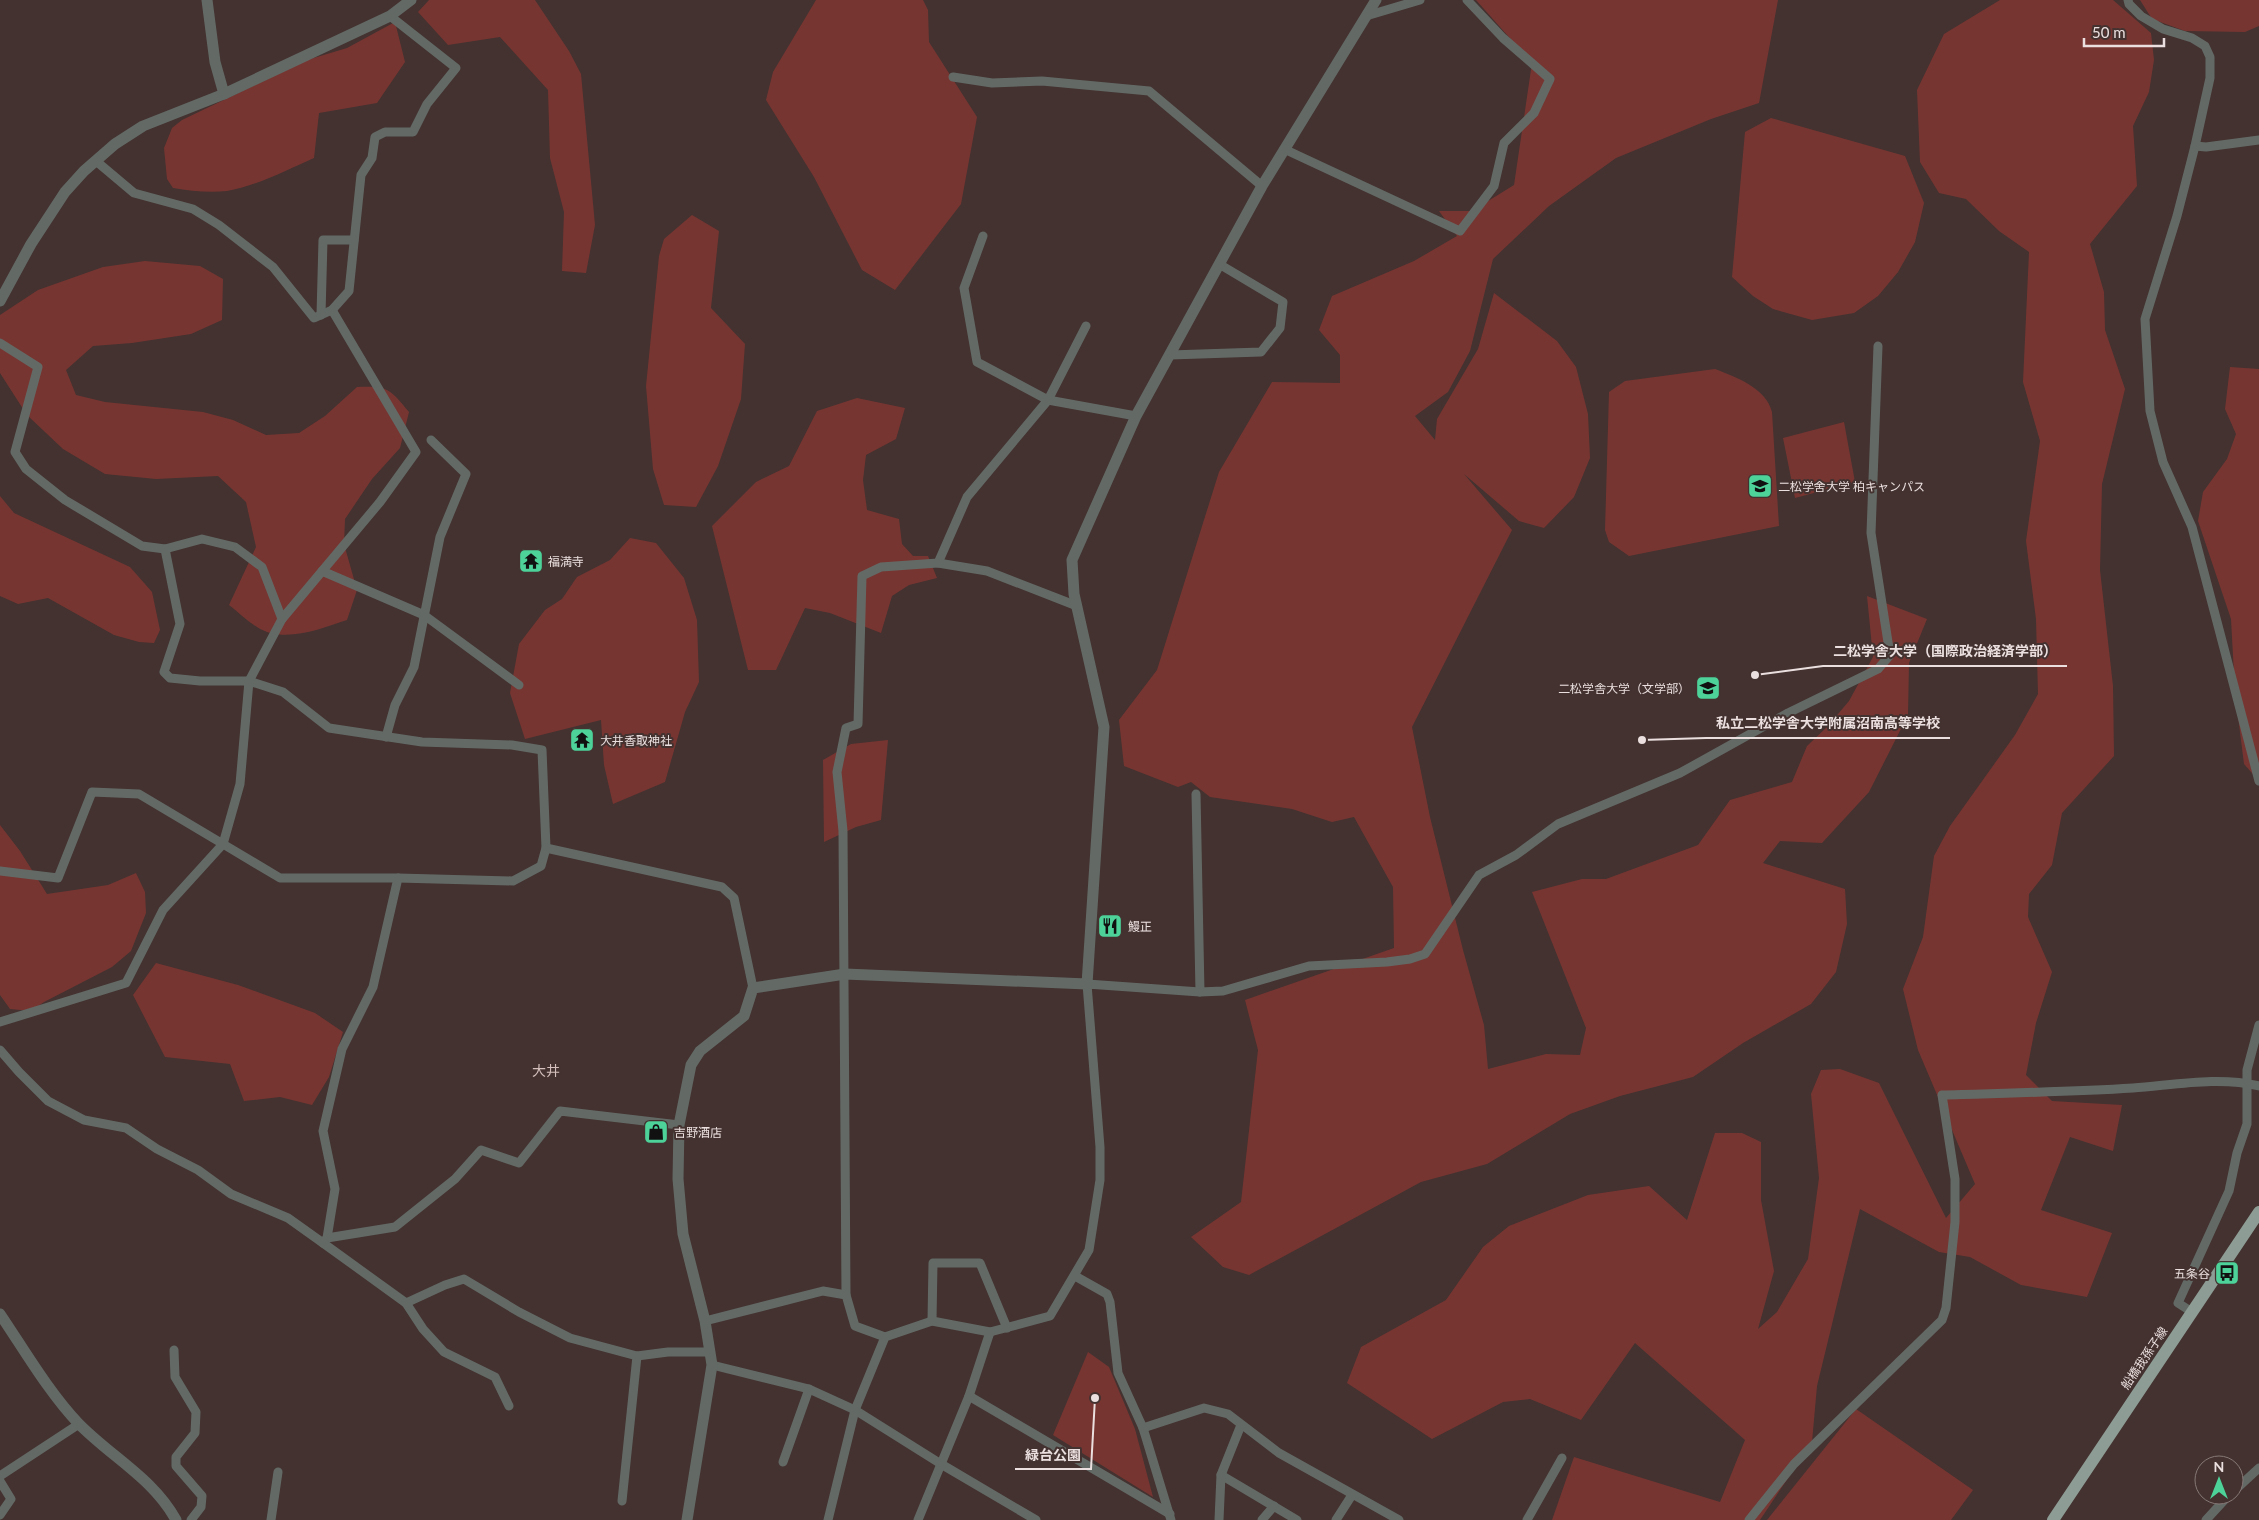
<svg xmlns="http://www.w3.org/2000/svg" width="2259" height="1520" font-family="Lato,'Noto Sans JP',sans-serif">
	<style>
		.green { fill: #773531 }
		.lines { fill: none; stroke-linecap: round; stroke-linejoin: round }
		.minor { stroke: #636a66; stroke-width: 9 }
		.tertiary { stroke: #636a66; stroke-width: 11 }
		.primary { stroke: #8d9c94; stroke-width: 12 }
		.labels { text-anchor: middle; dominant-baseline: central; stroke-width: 4; stroke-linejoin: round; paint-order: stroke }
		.poi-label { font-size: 12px; fill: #ebe0df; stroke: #433230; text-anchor: start }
		.street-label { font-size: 12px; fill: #ebe0df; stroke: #433230 }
		.neighbourhood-label { font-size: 14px; fill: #d4bfbc; stroke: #433230 }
		.leader { fill: none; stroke: #ebe0df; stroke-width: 2 }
		.callout-dot { fill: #ebe0df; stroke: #433230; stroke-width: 2 }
		.callout-label { font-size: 14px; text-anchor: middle; font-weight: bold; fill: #ebe0df; stroke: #433230; stroke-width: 4; stroke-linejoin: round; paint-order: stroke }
	</style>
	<rect width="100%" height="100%" fill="#433230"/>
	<g class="green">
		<path d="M 429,0 L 535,0 L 569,51 L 581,74 L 595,225 L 586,273 L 562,271 L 564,212 L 550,158 L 548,90 L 500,37 L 448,45 L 418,12 Z"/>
		<path d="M 816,0 L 923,0 L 928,10 L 929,42 L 977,117 L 961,204 L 895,290 L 862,270 L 814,177 L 766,100 L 773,72 Z"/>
		<path d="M 1476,0 L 1778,0 L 1759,103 L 1711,119 L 1616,158 L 1549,206 L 1493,259 L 1470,351 L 1448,392 L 1415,416 L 1435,440 L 1437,419 L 1478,349 L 1494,293 L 1557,341 L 1576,367 L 1588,414 L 1590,458 L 1574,497 L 1544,528 L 1519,521 L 1464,474 L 1512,530 L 1412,727 L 1430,817 L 1463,950 L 1484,1025 L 1488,1069 L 1546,1054 L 1580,1055 L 1586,1028 L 1532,892 L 1582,879 L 1606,879 L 1698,845 L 1730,800 L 1792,782 L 1807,746 L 1827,727 L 1849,701 L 1873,657 L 1867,596 L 1927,619 L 1909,663 L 1908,715 L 1869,792 L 1822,843 L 1780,841 L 1763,863 L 1845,889 L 1847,924 L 1836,972 L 1811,1004 L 1743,1043 L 1693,1077 L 1620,1096 L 1570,1114 L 1487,1164 L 1421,1182 L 1249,1275 L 1223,1267 L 1191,1237 L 1241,1202 L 1258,1050 L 1245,1000 L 1394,948 L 1393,887 L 1354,817 L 1332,822 L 1292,809 L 1210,797 L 1191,782 L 1178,787 L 1124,766 L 1119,720 L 1157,670 L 1219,472 L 1272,382 L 1340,383 L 1340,355 L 1319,330 L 1332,296 L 1414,261 L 1457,236 L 1439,211 L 1472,211 L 1514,185 L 1532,63 Z"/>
		<path d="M 2000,0 L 2113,0 L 2151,33 L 2154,60 L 2149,92 L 2133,126 L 2137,186 L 2090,244 L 2104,292 L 2105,330 L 2125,389 L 2102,484 L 2100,570 L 2113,686 L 2114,756 L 2062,813 L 2052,865 L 2029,894 L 2028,917 L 2052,972 L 2036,1023 L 2026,1075 L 2052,1101 L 2122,1105 L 2113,1151 L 2070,1137 L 2041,1210 L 2112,1233 L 2087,1297 L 2021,1285 L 1970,1257 L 1939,1252 L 1860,1209 L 1817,1386 L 1812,1442 L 1760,1520 L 1552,1520 L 1574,1457 L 1720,1502 L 1745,1440 L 1635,1343 L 1581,1420 L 1530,1399 L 1503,1402 L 1432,1439 L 1347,1383 L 1361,1347 L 1446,1300 L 1483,1247 L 1509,1226 L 1588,1195 L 1649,1186 L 1687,1220 L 1715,1133 L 1742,1133 L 1761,1142 L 1761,1200 L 1774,1271 L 1758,1329 L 1777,1312 L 1808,1259 L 1819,1178 L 1811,1094 L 1821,1070 L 1840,1069 L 1879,1083 L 1946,1218 L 1975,1184 L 1918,1050 L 1903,989 L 1923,937 L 1934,856 L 1950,826 L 2015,735 L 2038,694 L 2036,619 L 2026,541 L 2040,441 L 2023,382 L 2029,252 L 1999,231 L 1966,199 L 1939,193 L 1920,162 L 1917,90 L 1944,34 Z"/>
		<path d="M 2140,0 L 2259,0 L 2259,26 L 2245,32 L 2185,31 L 2152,19 Z"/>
		<path d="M 395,22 L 405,62 L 377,103 L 319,113 L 314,158 C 289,169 254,187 227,191 C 209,193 191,191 173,188 L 167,179 L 164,148 L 172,128 L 182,120 L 307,60 L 347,48 Z"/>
		<path d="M 1771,118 L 1905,156 L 1924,203 L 1915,242 L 1898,272 L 1878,296 L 1854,313 L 1812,320 L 1773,309 L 1753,296 L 1732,277 L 1745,132 Z"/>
		<path d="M 692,215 L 719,231 L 711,308 L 745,344 L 741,399 L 718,466 L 696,507 L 664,505 L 653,469 L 646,386 L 659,256 L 664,239 Z"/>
		<path d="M 145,261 L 200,266 L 223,279 L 222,320 L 191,334 L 132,343 L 93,346 L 66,370 L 76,395 L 105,402 L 203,412 L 233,420 L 266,435 L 299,433 L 325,416 L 357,387 C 388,386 389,388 409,412 L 400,448 L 372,479 L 345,519 L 344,544 L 357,590 L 347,620 C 320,629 283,644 257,627 C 247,621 238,612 229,605 L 256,547 L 246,502 L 218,476 L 156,479 L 105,474 L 63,449 L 27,415 L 0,373 L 0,315 L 38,290 L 103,267 Z"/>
		<path d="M 2230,367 L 2259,369 L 2259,781 L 2244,764 L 2235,692 L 2231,619 L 2198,521 L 2203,492 L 2227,459 L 2236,434 L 2225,409 Z"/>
		<path d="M 1715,369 C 1736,377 1766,388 1772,412 L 1779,526 L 1629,556 L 1609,542 L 1605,530 L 1609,392 L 1625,381 Z"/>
		<path d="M 857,398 L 905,408 L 896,439 L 866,455 L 863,480 L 867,510 L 899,519 L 902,544 L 913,556 L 928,556 L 937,578 L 909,585 L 892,596 L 881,633 L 830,613 L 805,608 L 776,670 L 748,670 L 712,526 L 756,482 L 789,466 L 817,411 Z"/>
		<path d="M 1844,422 L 1855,482 L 1795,498 L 1783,438 Z"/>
		<path d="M 0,496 L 14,513 L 130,567 L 152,592 L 160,630 L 154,643 L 139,642 L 114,635 L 48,598 L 18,604 L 0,596 Z"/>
		<path d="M 630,538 L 656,543 L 684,578 L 697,620 L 699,682 L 685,712 L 665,782 L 613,804 L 604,765 L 601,720 L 525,739 L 510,693 L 519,644 L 545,610 L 562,599 L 577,577 L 610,560 Z"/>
		<path d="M 888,740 L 881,820 L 856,827 L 824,842 L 823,760 L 851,744 Z"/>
		<path d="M 0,825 L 20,851 L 47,894 L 108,885 L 136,873 L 145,892 L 146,913 L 131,951 L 112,967 L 44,1002 L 31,1011 L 10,1009 L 0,995 Z"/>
		<path d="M 156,963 L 238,985 L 315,1013 L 343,1032 L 329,1077 L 312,1105 L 280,1097 L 244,1101 L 230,1064 L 165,1057 L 133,995 Z"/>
		<path d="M 1088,1352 L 1109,1367 L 1135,1429 L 1153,1497 L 1053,1435 Z"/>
		<path d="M 1856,1409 L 1973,1490 L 1951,1520 L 1767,1520 Z"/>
	</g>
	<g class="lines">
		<g class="minor">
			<path d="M 2128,0 L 2129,4 L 2141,16 L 2163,29 L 2192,38 L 2205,46 L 2210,57 L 2210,78 L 2195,146 L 2177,216 L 2145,319 L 2150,411 L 2163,462 L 2192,527 L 2259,781"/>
			<path d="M 1366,16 L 1420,0"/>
			<path d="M 953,77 L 992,83 L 1042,81 L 1149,91 L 1262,186"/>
			<path d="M 2195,146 L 2206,147 L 2259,140"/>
			<path d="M 1284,149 L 1460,231 L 1494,186 L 1504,143 L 1534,113 L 1550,79 L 1503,38 L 1467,0"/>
			<path d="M 96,161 L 134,193 L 193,209 L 219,225 L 273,267 L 314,318 L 332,310 L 349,291 L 361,175 L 372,158 L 375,137 L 385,132 L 413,132 L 427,104 L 456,68 L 390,16"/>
			<path d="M 983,236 L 964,288 L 977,362 L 1048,400 L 1086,326"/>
			<path d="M 321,315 L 323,240 L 354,240"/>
			<path d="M 0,343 L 38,367 L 15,452 L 26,469 L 65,500 L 142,546 L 165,549 L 202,539 L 235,547 L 262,567 L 282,619"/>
			<path d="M 1170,355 L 1261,352 L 1280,328 L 1283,302 L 1219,264"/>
			<path d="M 165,549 L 180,624 L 164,672 L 170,678 L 200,681 L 249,681 L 283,692 L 329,728 L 422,742 L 512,745 L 542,750 L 546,848 L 722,887 L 734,898 L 753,988"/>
			<path d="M 938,563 L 987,571 L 1077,606"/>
			<path d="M 322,571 L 424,615 L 519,685"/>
			<path d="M 386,737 L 395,705 L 414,667 L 440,537 L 466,474 L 431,440"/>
			<path d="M 1196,794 L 1200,992"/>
			<path d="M 0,871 L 58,878 L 92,792 L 139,794 L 223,844 L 240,784 L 249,681 L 282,619 L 380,502 L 416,452 L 332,310"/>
			<path d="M 0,1022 L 126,983 L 163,910 L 223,844 L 280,878 L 398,878 L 513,881 L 541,866 L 546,848"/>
			<path d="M 0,1050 L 19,1072 L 48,1101 L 84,1120 L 126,1128 L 157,1149 L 198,1170 L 231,1194 L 288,1218 L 323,1243 L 327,1238 L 395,1227 L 455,1179 L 481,1150 L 519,1163 L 560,1111 L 679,1125"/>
			<path d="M 327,1238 L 335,1189 L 323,1131 L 342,1049 L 373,987 L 398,878"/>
			<path d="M 323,1243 L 406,1303 L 445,1285 L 464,1279 L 519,1312 L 570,1338 L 637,1356 L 668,1352 L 709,1352"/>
			<path d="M 1075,1276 L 1107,1294 L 1110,1302 L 1118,1373 L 1143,1428 L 1171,1520"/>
			<path d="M 846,1295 L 843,831 L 837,772 L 846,728 L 858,724 L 862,576 L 881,567 L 938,563 L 967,497 L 1048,400 L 1136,416"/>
			<path d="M 406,1303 L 423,1329 L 444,1352 L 495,1377 L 509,1406"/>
			<path d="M 2192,1312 L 2178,1303 L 2229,1191 L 2237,1153 L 2247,1124 L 2247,1070 L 2259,1025"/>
			<path d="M 705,1321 L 823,1291 L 846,1295 L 855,1326 L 885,1337"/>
			<path d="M 932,1321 L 933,1263 L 980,1263 L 1007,1328"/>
			<path d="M 174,1350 L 175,1377 L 196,1412 L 195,1433 L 176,1457 L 176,1466 L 202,1496 L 201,1507 L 191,1520"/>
			<path d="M 712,1365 L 809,1389 L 855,1410 L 941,1464 L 1036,1520"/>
			<path d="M 969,1396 L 1170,1514"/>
			<path d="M 1143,1428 L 1204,1408 L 1228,1414 L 1279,1453 L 1399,1520"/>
			<path d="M 783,1462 L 809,1389"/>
			<path d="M 1221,1475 L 1297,1520"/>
			<path d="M 0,1476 L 79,1424"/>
			<path d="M 0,1481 L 11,1499 L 0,1515"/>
			<path d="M 2234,1491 L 2259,1468"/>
			<path d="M 622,1501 L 637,1356"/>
			<path d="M 271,1520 L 278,1472"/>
			<path d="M 828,1520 L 855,1410 L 885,1337 L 932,1321 L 990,1332 L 1050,1316 L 1089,1250 L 1100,1180 L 1100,1147 L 1087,984 L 1200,992 L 1223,991 L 1309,966 L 1387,962 L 1410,959 L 1425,954 L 1479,875 L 1516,855 L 1558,824 L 1680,773 L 1788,713 L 1878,669 L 1890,655 L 1871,533 L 1878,346"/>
			<path d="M 918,1520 L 969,1396 L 990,1332"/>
			<path d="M 1219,1520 L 1221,1475 L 1241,1425"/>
			<path d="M 1262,1520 L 1274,1506"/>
			<path d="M 1336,1520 L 1352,1495"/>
			<path d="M 1527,1520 L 1562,1458"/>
			<path d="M 1749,1520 L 1794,1464 L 1942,1320 L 1946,1308 L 1955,1222 L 1955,1179 L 1942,1095 C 2006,1093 2070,1092 2133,1088 C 2174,1085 2219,1076 2259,1086"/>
			<path d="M 2206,1520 L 2229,1495"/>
		</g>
		<g class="tertiary">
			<path d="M 207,0 L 215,62 L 224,94"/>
			<path d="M 0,301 L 31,244 L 65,192 L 84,171 L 115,144 L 143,126 L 224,94 L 390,16 L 411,0"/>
			<path d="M 0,1314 C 25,1351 48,1391 78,1423 C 111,1457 153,1478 176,1520"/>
			<path d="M 687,1520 L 712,1365 L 705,1321 L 683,1234 L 678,1179 L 679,1125 L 691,1065 L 700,1051 L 744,1016 L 753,988 L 845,974 L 1087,984 L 1104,727 L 1074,594 L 1072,560 L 1136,416 L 1262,186 L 1376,0"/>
		</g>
		<path class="primary" d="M 2053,1520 L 2259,1212"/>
	</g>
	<defs>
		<symbol id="school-square" viewBox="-11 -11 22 22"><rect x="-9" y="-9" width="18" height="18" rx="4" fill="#4dd39a" stroke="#433230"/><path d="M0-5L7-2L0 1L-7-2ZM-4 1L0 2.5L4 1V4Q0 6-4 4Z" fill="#111"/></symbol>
		<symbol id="temple-square" viewBox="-11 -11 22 22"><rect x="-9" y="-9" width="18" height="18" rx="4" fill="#4dd39a" stroke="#433230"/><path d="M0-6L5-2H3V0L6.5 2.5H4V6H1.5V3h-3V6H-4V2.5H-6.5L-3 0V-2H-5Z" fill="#111"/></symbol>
		<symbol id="university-square" viewBox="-11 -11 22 22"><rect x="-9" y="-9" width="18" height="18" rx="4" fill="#4dd39a" stroke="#433230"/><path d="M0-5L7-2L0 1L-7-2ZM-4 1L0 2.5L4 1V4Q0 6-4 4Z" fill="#111"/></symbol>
		<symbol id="restaurant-square" viewBox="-11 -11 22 22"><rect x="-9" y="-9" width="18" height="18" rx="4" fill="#4dd39a" stroke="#433230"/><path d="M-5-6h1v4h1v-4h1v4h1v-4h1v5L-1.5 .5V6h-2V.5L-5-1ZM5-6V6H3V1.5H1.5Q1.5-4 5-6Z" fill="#111"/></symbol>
		<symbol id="shop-square" viewBox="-11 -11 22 22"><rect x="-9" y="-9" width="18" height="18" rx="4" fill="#4dd39a" stroke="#433230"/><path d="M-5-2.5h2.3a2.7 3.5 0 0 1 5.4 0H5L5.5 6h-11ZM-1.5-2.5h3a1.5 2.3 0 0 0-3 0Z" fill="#111"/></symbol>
		<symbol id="bus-square" viewBox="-11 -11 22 22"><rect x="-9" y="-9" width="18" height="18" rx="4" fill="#4dd39a" stroke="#433230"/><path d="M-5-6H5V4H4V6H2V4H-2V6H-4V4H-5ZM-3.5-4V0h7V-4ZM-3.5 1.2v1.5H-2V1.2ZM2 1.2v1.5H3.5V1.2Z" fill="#111"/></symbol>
	</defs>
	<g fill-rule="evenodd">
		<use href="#school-square" x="1746" y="472" width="28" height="28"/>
		<use href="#temple-square" x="517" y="547" width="28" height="28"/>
		<use href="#university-square" x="1694" y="674" width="28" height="28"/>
		<use href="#temple-square" x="568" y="726" width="28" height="28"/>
		<use href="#restaurant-square" x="1096" y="912" width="28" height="28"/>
		<use href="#shop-square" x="642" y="1118" width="28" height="28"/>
		<use href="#bus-square" x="2213" y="1259" width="28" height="28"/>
	</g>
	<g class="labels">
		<g class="poi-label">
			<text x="1778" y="486">二松学舍大学 柏キャンパス</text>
			<text x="548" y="561">福満寺</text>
			<text x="1690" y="688" text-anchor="end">二松学舎大学（文学部）</text>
			<text x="600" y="740">大井香取神社</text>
			<text x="1128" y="926">鰻正</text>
			<text x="674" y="1132">吉野酒店</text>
			<text x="2210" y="1273" text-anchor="end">五条谷</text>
		</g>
		<g class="street-label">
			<text transform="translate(2144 1358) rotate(-56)">船橋我孫子線</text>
		</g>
		<g class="neighbourhood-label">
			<text x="546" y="1070">大井</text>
		</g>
	</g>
	<path class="leader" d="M1755 675L1823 666H2067M1642 740L1706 738H1950M1095 1398L1091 1469H1015"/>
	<g class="callout-dot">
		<circle cx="1755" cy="675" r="5"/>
		<circle cx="1642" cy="740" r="5"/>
		<circle cx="1095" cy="1398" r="5"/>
	</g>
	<g class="callout-label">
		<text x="1945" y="656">二松学舎大学（国際政治経済学部）</text>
		<text x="1828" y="728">私立二松学舎大学附属沼南高等学校</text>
		<text x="1053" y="1460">緑台公園</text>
	</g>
	<g transform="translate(2219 1480)"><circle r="24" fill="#433230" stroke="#867876"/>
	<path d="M0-4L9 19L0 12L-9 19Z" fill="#4dd39a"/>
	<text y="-8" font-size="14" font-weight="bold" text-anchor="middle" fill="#ebe0df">N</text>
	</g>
	<path d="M2084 38v8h80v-8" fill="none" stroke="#ebe0df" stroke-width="2.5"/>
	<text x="2092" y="38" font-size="15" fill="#ebe0df" stroke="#433230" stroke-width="4" paint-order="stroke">50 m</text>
</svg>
